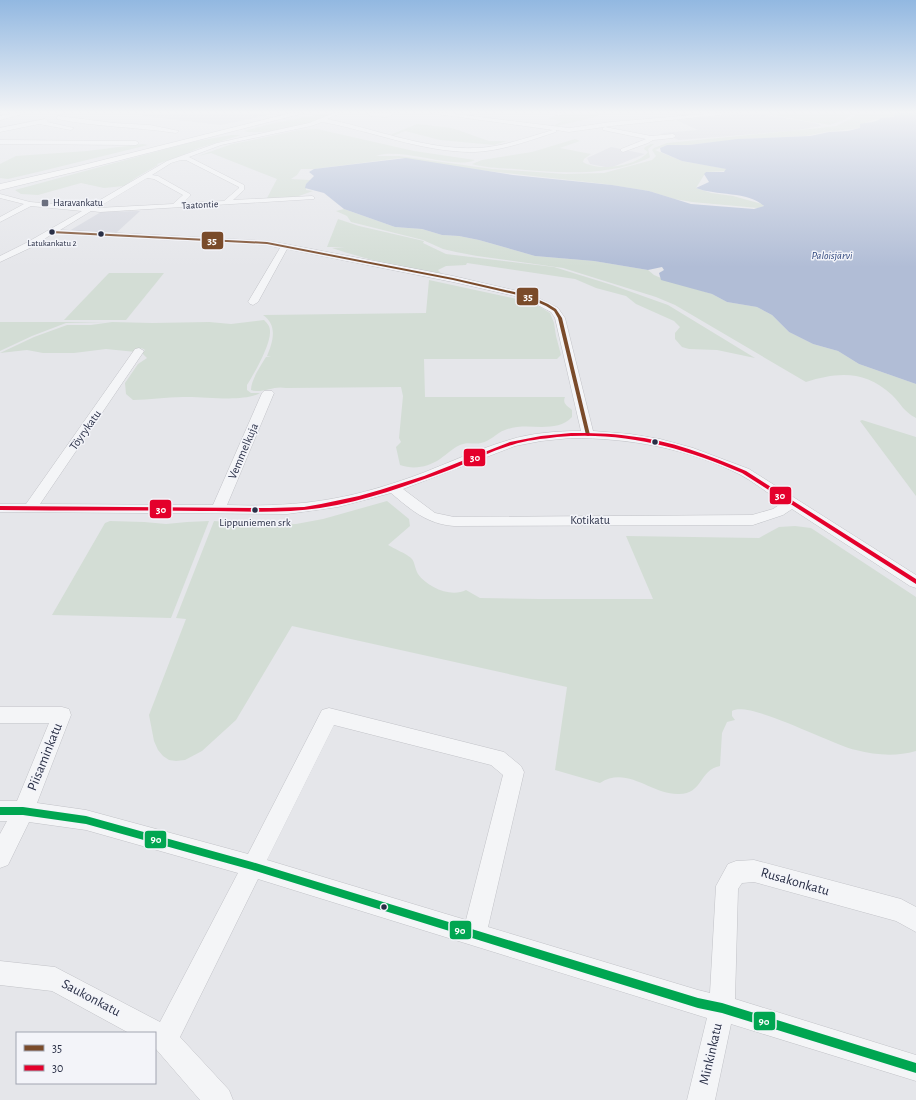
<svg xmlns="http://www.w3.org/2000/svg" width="916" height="1100" font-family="'Alegreya Sans',sans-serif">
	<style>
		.built { fill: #d5d7df }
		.green { fill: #d3ddd5 }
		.water { fill: #b1bdd6 }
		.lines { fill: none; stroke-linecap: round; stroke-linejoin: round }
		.minor-casing { stroke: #c2c3c8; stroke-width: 1 }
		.major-casing { stroke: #c1c3c8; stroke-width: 1 }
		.minor { fill: #f4f5f7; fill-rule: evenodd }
		.major { fill: #f8f8f8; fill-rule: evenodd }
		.bus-1-casing { stroke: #f3f4f9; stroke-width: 3 }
		.bus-2-casing { stroke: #f3f4f9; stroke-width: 3 }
		.bus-3-casing { stroke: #f3f4f9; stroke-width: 3 }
		.bus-1 { fill: #7a4b2a; fill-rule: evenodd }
		.bus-2 { fill: #e4002b; fill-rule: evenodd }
		.bus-3 { fill: #00a651; fill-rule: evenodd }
		.poi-dot { fill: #6b6f7f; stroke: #f3f4f9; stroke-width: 1.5 }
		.bus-dot { fill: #292f46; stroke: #f3f4f9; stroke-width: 1.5 }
		.labels { text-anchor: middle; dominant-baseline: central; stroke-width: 3; stroke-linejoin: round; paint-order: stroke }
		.far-bus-label { font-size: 9px; fill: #292f46; stroke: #f3f4f9 }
		.far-poi-label { font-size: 10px; fill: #292f46; stroke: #f3f4f9; text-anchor: start }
		.far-street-label { font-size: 10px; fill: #292f46; stroke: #f3f4f9 }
		.far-water-label { font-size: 11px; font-style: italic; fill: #2f467d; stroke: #f3f4f9 }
		.bus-label { font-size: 11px; fill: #292f46; stroke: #f3f4f9 }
		.street-label { font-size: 12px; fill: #292f46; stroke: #f3f4f9 }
		.near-street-label { font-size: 14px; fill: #292f46; stroke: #f3f4f9 }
		.line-badge { stroke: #f3f4f9; stroke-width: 1.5 }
		.badge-label { font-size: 11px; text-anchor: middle; font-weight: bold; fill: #fff }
	</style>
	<rect width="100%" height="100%" fill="#e5e6ea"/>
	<g class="built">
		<path d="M 149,113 L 278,113 L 221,125 L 142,116 Z"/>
		<path d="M 754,113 L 819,124 L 821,126 L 791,131 L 679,140 L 661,133 L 698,130 L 676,120 Z"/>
		<path d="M 611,147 L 645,154 L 610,168 L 590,164 L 587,158 Z"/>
		<path d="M 140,211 L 116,233 L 69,231 L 101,212 Z"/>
	</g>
	<g class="green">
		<path d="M 327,113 L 329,114 L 329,116 C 312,124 262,136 244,131 L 274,123 Z"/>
		<path d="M 564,113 L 602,113 L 596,117 L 552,127 L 562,121 L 548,119 L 557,114 Z"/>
		<path d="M 761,113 L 853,113 L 853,114 L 846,119 L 830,125 Z"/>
		<path d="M 895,113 L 894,117 C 883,118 870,120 860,125 L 860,128 L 825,132 L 806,136 L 743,139 L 689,145 L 667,145 L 655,150 L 682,161 L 727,169 L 726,171 L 706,172 L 696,188 L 711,193 L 733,196 L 762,204 L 764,206 L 758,208 L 692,202 L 674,199 L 649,191 L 605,184 L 470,169 L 400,158 L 314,169 L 301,169 L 297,175 L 291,179 L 311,180 L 306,184 L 306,190 L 313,191 L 299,196 L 303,198 L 266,200 L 277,179 L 211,153 L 198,156 L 232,144 L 257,139 L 298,130 L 317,129 L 414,151 L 475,160 C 455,170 401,147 376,156 L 399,156 L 492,169 L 565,174 L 604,173 L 652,160 L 656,156 L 652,150 L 654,148 L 667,143 L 820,128 L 836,126 L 852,118 L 857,114 Z"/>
		<path d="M 417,124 L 452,128 L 489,141 L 507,141 L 494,145 L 440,140 L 405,131 L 393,136 L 390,135 Z"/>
		<path d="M 231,135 L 241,135 L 199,148 L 178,157 L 157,164 L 158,165 L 137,177 L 124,186 L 104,188 L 81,183 L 38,195 L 21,194 L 15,190 L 192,142 Z"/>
		<path d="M 575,139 L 580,141 L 560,148 L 591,154 L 584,159 L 583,162 C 599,172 637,166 648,152 L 644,149 L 645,147 L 651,144 L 654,144 L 648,149 L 650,157 L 649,158 C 607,177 559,173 515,169 C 501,168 485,168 472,164 L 482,160 L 532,152 Z"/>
		<path d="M 143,144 L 148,145 L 42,171 L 8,179 L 0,178 L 0,164 L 16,156 L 87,151 Z"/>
		<path d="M 344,209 L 395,227 L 422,229 L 442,235 L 459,236 L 479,240 L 535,256 L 594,261 L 648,270 L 654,275 L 661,278 L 712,294 L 727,302 L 757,307 L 772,315 L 789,332 L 813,344 L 838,351 L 859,364 L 916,384 L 916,418 C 903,411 902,405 892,395 C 865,370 838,372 806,382 L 675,305 L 656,297 L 563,268 L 477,256 L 456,252 L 443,249 L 423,240 L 351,222 L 347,216 L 336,211 Z"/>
		<path d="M 338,219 L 359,226 L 424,241 L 423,243 L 446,254 L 554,267 L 612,285 L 668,305 L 755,358 L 717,350 L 689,349 L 682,347 L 675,339 L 675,333 L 680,327 L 674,321 L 636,304 L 626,296 L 596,288 L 575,279 L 467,263 L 466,265 L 446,266 L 438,270 L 442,274 C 404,268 368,260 332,248 L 345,247 L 327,247 Z"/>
		<path d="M 109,273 L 164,273 L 126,320 L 64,320 Z"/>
		<path d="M 429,280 L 526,301 L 540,307 L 550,313 L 554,323 L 556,336 L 561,355 L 557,359 L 424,359 L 425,397 L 565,397 C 562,404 568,406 572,410 L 572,417 C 555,435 526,421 505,430 C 496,433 491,441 481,443 C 474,445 468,441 460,445 C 453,448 447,454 440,459 C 428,467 414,470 400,465 L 396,447 L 401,442 L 399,438 L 403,396 L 401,387 L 286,388 C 273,385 263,394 251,390 C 251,380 261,365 266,357 L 271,356 L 267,356 C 273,342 278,325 263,315 L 426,313 Z"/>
		<path d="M 264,320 C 267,323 270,326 270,331 C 271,344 254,374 247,385 L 247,390 L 251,393 L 260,393 C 242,403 204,396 183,397 C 166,397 149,400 133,400 L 126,394 L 125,383 L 138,364 L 147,358 L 142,353 L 145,350 C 141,347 138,349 136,352 L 106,349 L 74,353 L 43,353 L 27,350 L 0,353 L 34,337 L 67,325 L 91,325 L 112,322 L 152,323 L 209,322 L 231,324 Z"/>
		<path d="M 0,322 L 106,322 L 66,323 L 32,336 L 0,351 Z"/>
		<path d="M 862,420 L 916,437 L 916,496 L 860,421 Z"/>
		<path d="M 387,501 L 409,519 L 410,526 L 388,545 C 393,548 409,555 412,559 C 415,563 415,569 418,574 C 427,587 451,598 466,590 L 480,598 L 539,599 L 653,599 L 626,536 L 759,538 L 779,527 L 795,526 L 811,528 L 916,597 L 916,751 C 895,757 876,755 856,750 C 832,745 749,700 732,711 L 732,716 L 735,720 L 727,722 L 722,733 L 720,766 C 699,770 703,794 679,794 C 652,795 627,765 600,783 L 555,770 L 567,687 L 292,626 L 236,720 L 202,751 L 185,760 L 176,761 L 169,760 L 163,756 L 158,750 L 154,741 L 149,715 L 186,619 L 176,618 L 214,521 L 271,525 L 296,524 L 323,519 Z"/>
		<path d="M 110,521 L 144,522 L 166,524 L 187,522 L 209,521 L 171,618 L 52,615 L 105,523 Z"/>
	</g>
	<path class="water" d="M 895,113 L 916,113 L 916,384 L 859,364 L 838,351 L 813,344 L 789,332 L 772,315 L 757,307 L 727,302 L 712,294 L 661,280 L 659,273 L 664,270 L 662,267 L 648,270 L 594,261 L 535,256 L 479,240 L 459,236 L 442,235 L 422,229 L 395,227 L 344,209 L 324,193 L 305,188 L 306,184 L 314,176 L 309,172 L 314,169 L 406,158 L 513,175 L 612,185 L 649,191 L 691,204 L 754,209 L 764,206 C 748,191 716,196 696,188 L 709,182 L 704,174 L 706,172 L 724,172 L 726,169 L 682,161 L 661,152 L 660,148 L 667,145 L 689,145 L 737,139 L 810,136 L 829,132 L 848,131 L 860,128 L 860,124 C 866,122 877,123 881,118 L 894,117 Z"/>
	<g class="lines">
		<defs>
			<g id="minor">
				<path d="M 16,113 L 27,113 L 0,120 L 0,116 Z"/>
				<path d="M 334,113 L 341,113 L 327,119 C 376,129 426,150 476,148 C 503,147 528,137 553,130 L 430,113 L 447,113 L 569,128 L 611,122 L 716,113 L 739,113 L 611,126 L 569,132 L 556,130 L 556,132 C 530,140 503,151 475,152 C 424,153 372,131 322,122 L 311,126 L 221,145 L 189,157 L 244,185 L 244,190 L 233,200 L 312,196 L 314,197 L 314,199 L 100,212 L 91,211 L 60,230 L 267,241 L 285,244 L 453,276 L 530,294 L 558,308 L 565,318 L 593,431 L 630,434 L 660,439 L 693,448 L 749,469 L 916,575 L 916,588 L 910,586 L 792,509 L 783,515 L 753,525 L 454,526 C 427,524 411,510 391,493 L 338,507 L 287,514 L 0,512 L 0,504 L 26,504 L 135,349 L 139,348 L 144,351 L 40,504 L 213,505 L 262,393 L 264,391 L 272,391 L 274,393 L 227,505 C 290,507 337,502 397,482 C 435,470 471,451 509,440 C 531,433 557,431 581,431 L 555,318 L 551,312 L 524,298 L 453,282 L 287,249 L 258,302 L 253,305 L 250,304 L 248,302 L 280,248 L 267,245 L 52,234 L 32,247 L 0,262 L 0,256 L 26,243 L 82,211 L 31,206 L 0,222 L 0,217 L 24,204 L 0,198 L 0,194 L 30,202 L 88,207 L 167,161 L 217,143 L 309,123 ZM 181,160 L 186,160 L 239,187 L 239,188 L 224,201 L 183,203 L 190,196 L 190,194 L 158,176 L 152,175 L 171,163 ZM 147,178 L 154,179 L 183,195 L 173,204 L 97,208 ZM 571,438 C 629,438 686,448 739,474 C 754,482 768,493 782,503 L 773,509 L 752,515 L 454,517 L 435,513 L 403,489 L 515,446 L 541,441 Z"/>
				<path d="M 368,113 L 397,113 L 386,117 L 370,116 Z"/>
				<path d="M 554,113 L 561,113 L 562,114 L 559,116 Z"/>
				<path d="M 59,116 L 114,123 L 150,125 L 179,131 L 176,133 C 137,127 96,127 57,119 L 57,117 Z"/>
				<path d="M 45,119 L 48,121 L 47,122 L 74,128 L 71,130 L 39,124 L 0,132 L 0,128 Z"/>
				<path d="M 605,127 L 651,136 L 673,134 L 676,136 L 673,138 L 653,140 L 648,143 L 623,152 L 621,151 L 621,149 L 646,139 L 603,130 L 603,128 Z"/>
				<path d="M 0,140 L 136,141 L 139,143 L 136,145 L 0,144 Z"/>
				<path d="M 0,707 L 62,707 L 69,709 L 71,715 L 37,803 L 86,810 L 248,854 L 322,710 L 329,708 L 504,752 L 521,766 L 524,772 L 488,927 L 698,990 L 710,993 L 716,886 L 728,864 L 736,861 L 754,860 L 901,899 L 916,907 L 916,932 L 896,921 L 754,882 L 742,883 L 738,889 L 735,999 L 916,1055 L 916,1081 L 731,1024 L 715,1100 L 687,1100 L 707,1018 L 258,879 L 180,1037 L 229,1090 L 233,1100 L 200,1100 L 155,1048 L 155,1033 L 129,1033 L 52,991 L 0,985 L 0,961 L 55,967 L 160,1022 L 238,873 L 86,830 L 29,822 L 8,865 L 0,868 L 0,834 L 7,821 L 0,821 L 0,801 L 17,801 L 49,723 L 0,723 ZM 334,725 L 491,765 L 503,775 L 466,920 L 267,860 Z"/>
			</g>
			<path id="major" d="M 291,113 L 304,113 L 78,171 L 0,190 L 0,184 L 75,167 Z"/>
		</defs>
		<use href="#minor" class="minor-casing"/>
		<use href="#major" class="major-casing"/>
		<use href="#minor" class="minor"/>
		<use href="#major" class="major"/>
		<defs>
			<path id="bus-1" d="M 52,231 L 267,242 L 453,278 L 528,295 L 548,304 L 556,309 L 562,318 L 590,435 L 588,436 L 586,435 L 558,318 L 554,311 L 546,306 L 526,297 L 453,280 L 267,244 L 51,233 L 50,232 Z"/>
			<path id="bus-2" d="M 571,433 C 590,433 609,433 629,436 C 670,440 708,455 746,471 L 916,579 L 916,584 L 742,473 C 682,447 623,431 557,437 C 542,439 526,440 512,445 C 492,451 472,461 452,469 C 409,485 366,501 320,508 C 281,514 242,511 202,511 C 135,510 67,511 0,510 L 0,506 L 270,508 L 304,507 L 321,504 L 359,496 L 380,490 L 424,476 L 510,442 L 541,436 Z"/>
			<path id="bus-3" d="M 0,807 L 23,807 L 86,816 L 252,862 L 698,998 L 722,1003 L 916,1063 L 916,1073 L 722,1013 L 698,1008 L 252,870 L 86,824 L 23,815 L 0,815 Z"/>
		</defs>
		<use href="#bus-1" class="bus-1-casing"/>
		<use href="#bus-2" class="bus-2-casing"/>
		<use href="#bus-3" class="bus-3-casing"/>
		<use href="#bus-1" class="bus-1"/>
		<use href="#bus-2" class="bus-2"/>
		<use href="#bus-3" class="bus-3"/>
	</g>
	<linearGradient id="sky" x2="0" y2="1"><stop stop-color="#92b8e1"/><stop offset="0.42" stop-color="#f3f4f6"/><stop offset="1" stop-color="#f3f4f6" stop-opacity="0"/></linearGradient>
	<rect width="916" height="267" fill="url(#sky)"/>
	<rect class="poi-dot" x="41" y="199" width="8" height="8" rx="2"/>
	<g class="bus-dot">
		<circle cx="52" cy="232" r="3.5"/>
		<circle cx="101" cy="234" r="3.5"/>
		<circle cx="655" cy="442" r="3.5"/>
		<circle cx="255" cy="510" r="3.5"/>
		<circle cx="384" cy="907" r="3.5"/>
	</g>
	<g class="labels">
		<g class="far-bus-label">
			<text x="52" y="243">Latukankatu 2</text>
		</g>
		<g class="far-poi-label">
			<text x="53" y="203">Haravankatu</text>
		</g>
		<g class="far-street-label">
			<text transform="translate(200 205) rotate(-3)">Taatontie</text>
		</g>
		<g class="far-water-label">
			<text x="832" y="255">Paloisjärvi</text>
		</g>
		<g class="bus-label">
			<text x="255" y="522">Lippuniemen srk</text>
		</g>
		<g class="street-label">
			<text transform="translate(85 430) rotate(-55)">Töyrykatu</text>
			<text transform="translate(243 451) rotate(-67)">Vemmelkuja</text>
			<text x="590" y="520">Kotikatu</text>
		</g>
		<g class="near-street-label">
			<text transform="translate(45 757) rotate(-68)">Piisaminkatu</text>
			<text transform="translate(795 882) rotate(16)">Rusakonkatu</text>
			<text transform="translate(91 998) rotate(28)">Saukonkatu</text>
			<text transform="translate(711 1054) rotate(-77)">Minkinkatu</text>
		</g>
	</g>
	<g class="line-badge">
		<rect x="201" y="231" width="23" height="19" rx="4" fill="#7a4b2a"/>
		<rect x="516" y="287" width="23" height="19" rx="4" fill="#7a4b2a"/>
		<rect x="463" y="448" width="23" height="19" rx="4" fill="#e4002b"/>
		<rect x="769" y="486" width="23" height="19" rx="4" fill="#e4002b"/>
		<rect x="149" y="499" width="23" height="20" rx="4" fill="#e4002b"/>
		<rect x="144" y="830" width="23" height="19" rx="4" fill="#00a651"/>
		<rect x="449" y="920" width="23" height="20" rx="4" fill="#00a651"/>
		<rect x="753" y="1011" width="23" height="20" rx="4" fill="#00a651"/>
	</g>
	<g class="badge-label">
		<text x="212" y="244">35</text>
		<text x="528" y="300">35</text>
		<text x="475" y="461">30</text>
		<text x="780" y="499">30</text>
		<text x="161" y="513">30</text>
		<text x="156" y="843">90</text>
		<text x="460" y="934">90</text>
		<text x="764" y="1025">90</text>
	</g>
	<rect x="16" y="1032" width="140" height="52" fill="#f3f4f9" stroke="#a2a5b1"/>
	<rect x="24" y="1045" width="20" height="6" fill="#7a4b2a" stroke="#a2a5b1"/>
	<text x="52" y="1052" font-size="12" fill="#292f46">35</text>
	<rect x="24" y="1065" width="20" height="6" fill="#e4002b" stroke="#a2a5b1"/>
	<text x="52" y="1072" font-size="12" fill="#292f46">30</text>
</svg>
